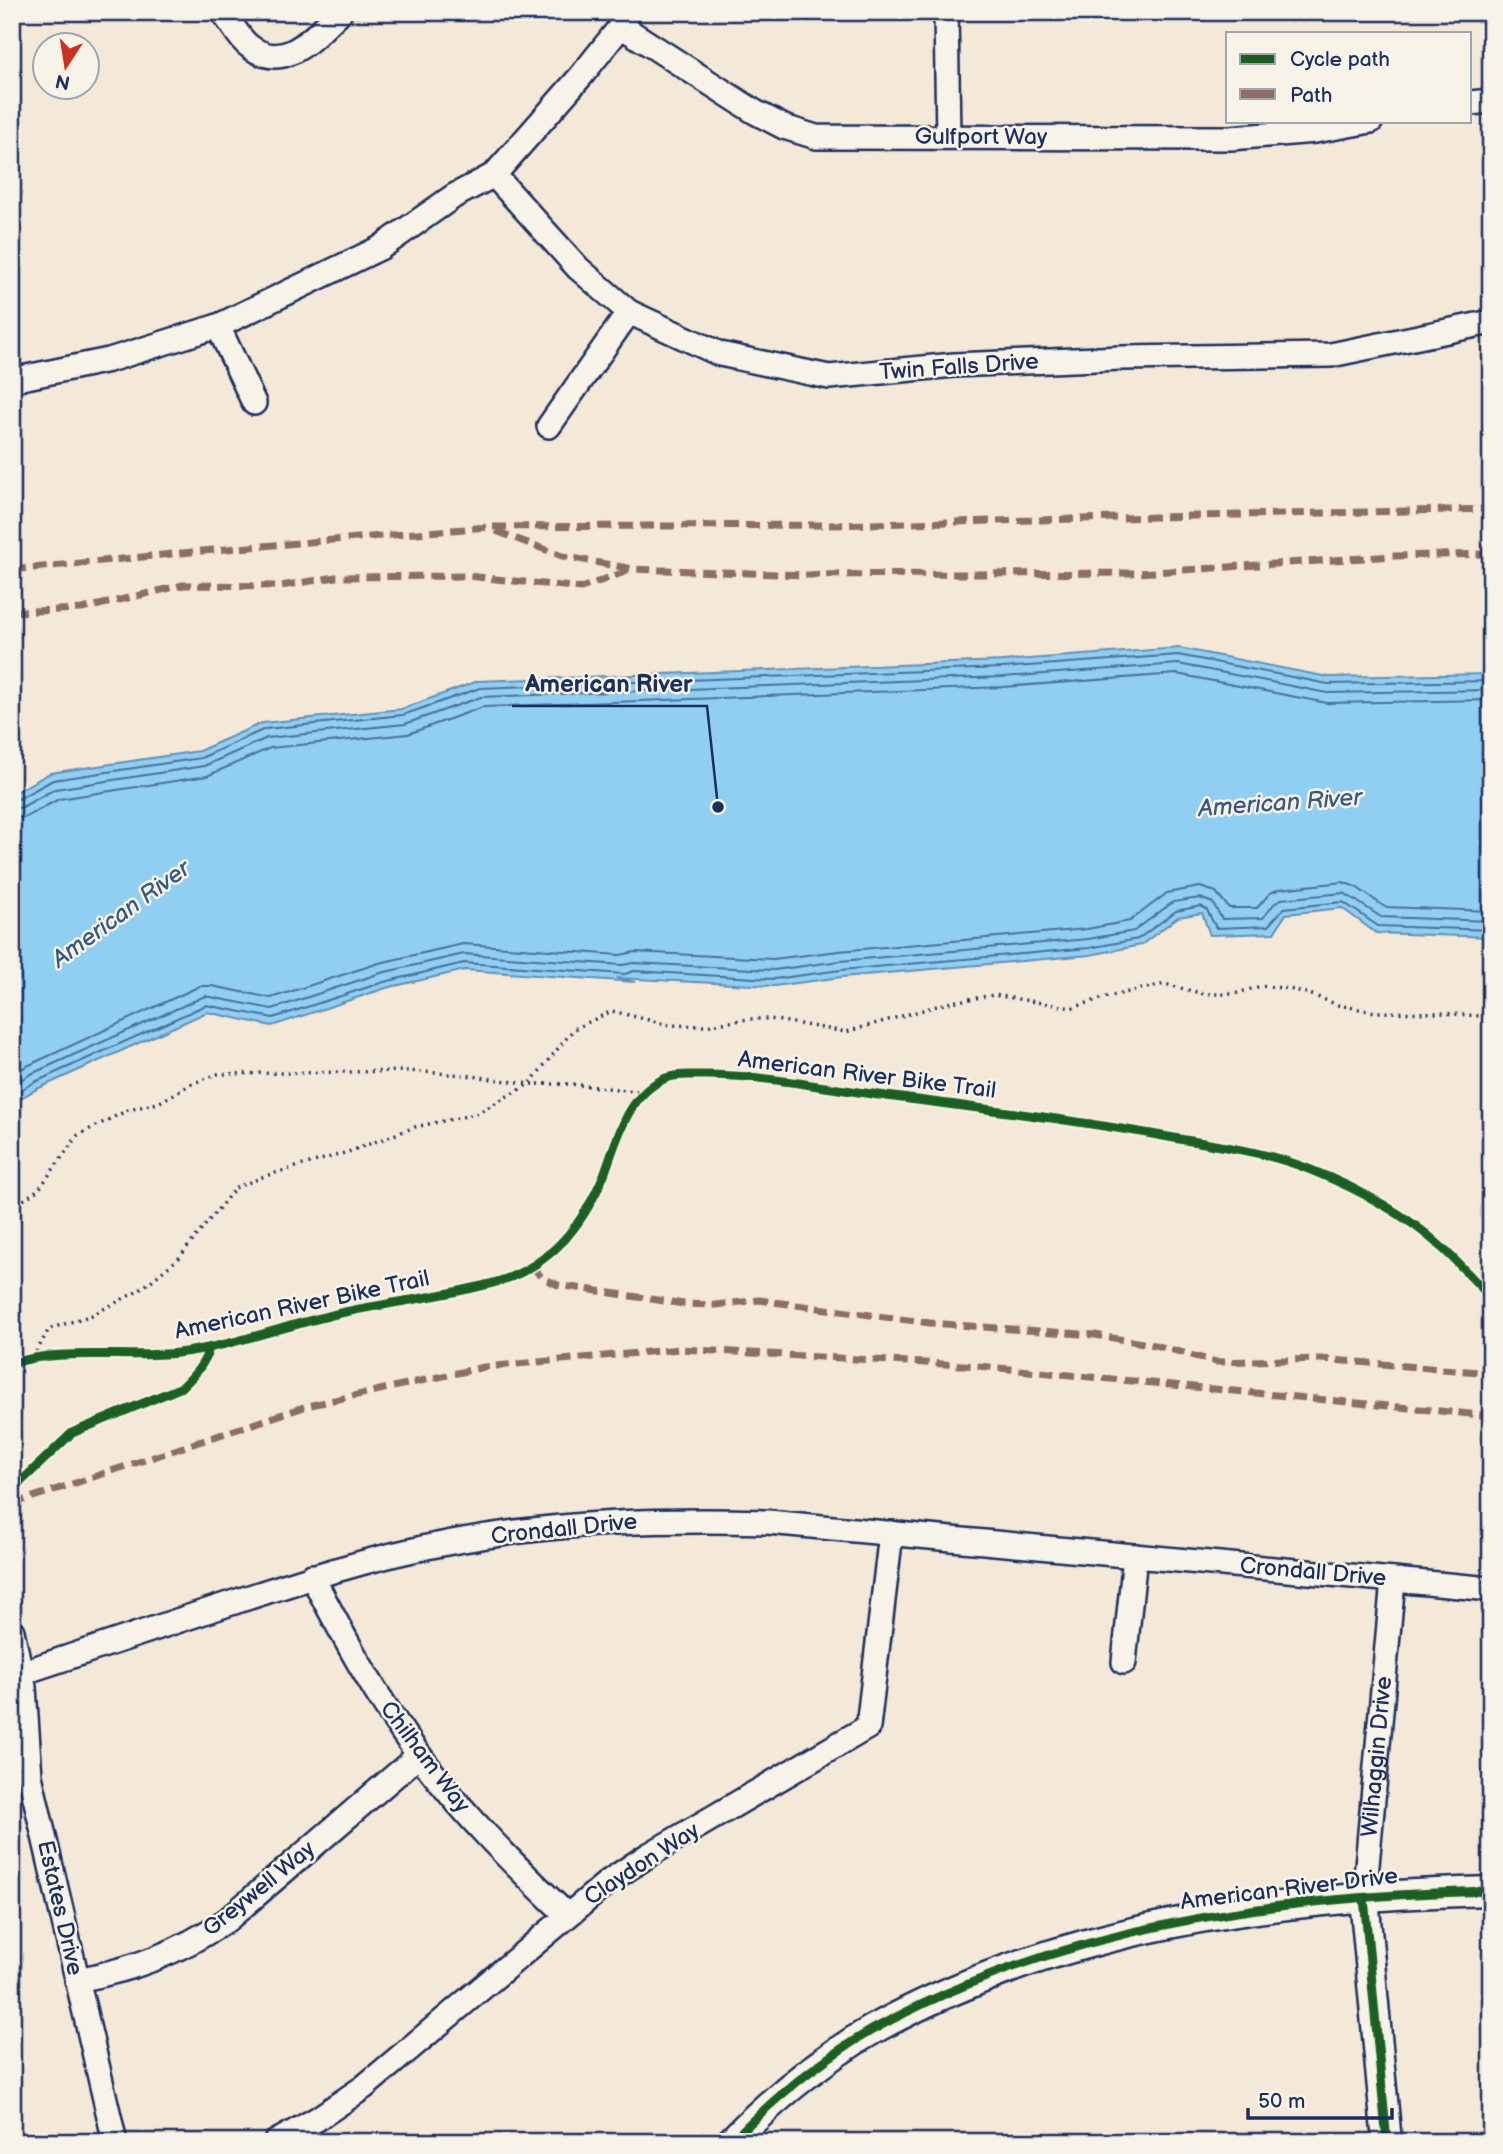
<svg xmlns="http://www.w3.org/2000/svg" width="1503" height="2154" font-family="'Balsamiq Sans',sans-serif">
	<style>
		.water { fill: #91cff2; stroke: #628fb7; stroke-width: 2 }
		.lines { fill: none; stroke-linecap: round; stroke-linejoin: round }
		.shore { stroke: #4a6f99; stroke-width: 2 }
		.minor-casing { stroke: #1b2f5e; stroke-width: 28 }
		.tertiary-casing { stroke: #1b2f5e; stroke-width: 33 }
		.path { stroke: #1b2f5e; stroke-width: 3.5; stroke-dasharray: 2 5; stroke-linecap: butt }
		.minor { stroke: #f7f3e8; stroke-width: 23 }
		.tertiary { stroke: #f7f3e8; stroke-width: 28 }
		.quiet { stroke: #8d6e63; stroke-width: 7; stroke-dasharray: 14 7; stroke-linecap: butt }
		.cycleway-casing { stroke: #f7f3e8; stroke-width: 13 }
		.cycleway { stroke: #1b5e20; stroke-width: 9 }
		.labels { text-anchor: middle; dominant-baseline: central; stroke-width: 5; stroke-linejoin: round; paint-order: stroke }
		.street-label { font-size: 23px; fill: #1b2f5e; stroke: #f7f3e8 }
		.water-label { font-size: 24px; font-style: italic; fill: #385783; stroke: #f7f3e8 }
		.leader { fill: none; stroke: #1b2f5e; stroke-width: 2.5 }
		.callout-dot { fill: #1b2f5e; stroke: #f7f3e8; stroke-width: 2.5 }
		.callout-label { font-size: 24px; text-anchor: middle; font-weight: bold; fill: #1b2f5e; stroke: #f7f3e8; stroke-width: 5; stroke-linejoin: round; paint-order: stroke }
	</style>
	<rect width="100%" height="100%" fill="#f4e9d8"/>
	<filter id="ink" filterUnits="userSpaceOnUse"><feTurbulence type="fractalNoise" baseFrequency=".0143" numOctaves="2"/><feDisplacementMap in="SourceGraphic" scale="14" xChannelSelector="R" yChannelSelector="G"/><feConvolveMatrix kernelMatrix="1 2 1 2 8 2 1 2 1" color-interpolation-filters="sRGB"/></filter>
	<g filter="url(#ink)">
		<path class="water" d="M 1179,648 L 1328,677 L 1491,674 L 1491,937 L 1376,933 L 1342,908 L 1286,914 L 1274,933 L 1210,935 L 1202,913 L 1178,917 L 1141,945 L 1090,955 L 842,977 L 774,986 L 617,978 L 635,982 L 465,970 L 386,988 L 272,1026 L 207,1012 L 37,1089 L 12,1103 L 12,794 L 50,773 L 199,751 L 262,723 L 402,709 L 478,681 L 1002,661 Z"/>
		<g class="lines">
			<g class="shore">
				<path d="M 12,800 L 18,799 L 53,780 L 201,758 L 265,729 L 403,715 L 480,688 L 1002,668 L 1178,655 L 1328,684 L 1491,681"/>
				<path d="M 12,809 L 22,807 L 55,789 L 204,766 L 267,738 L 405,724 L 481,697 L 1003,677 L 1178,664 L 1327,693 L 1491,690"/>
				<path d="M 12,819 L 26,817 L 59,799 L 207,776 L 270,748 L 408,734 L 483,707 L 1003,687 L 1177,674 L 1327,703 L 1491,700"/>
				<path d="M 12,1073 L 200,986 L 212,986 L 271,998 L 379,963 L 463,944 L 620,955 L 635,952 L 773,959 L 839,951 L 1087,929 L 1130,921 L 1167,893 L 1200,887 L 1216,892 L 1229,908 L 1257,908 L 1270,893 L 1280,889 L 1343,882 L 1356,887 L 1385,907 L 1491,911"/>
				<path d="M 12,1085 L 31,1074 L 205,996 L 272,1009 L 381,973 L 464,954 L 622,965 L 634,963 L 774,970 L 840,961 L 1088,939 L 1134,931 L 1173,902 L 1200,898 L 1213,903 L 1222,919 L 1263,918 L 1274,904 L 1281,899 L 1344,893 L 1381,917 L 1491,921"/>
				<path d="M 12,1095 L 35,1082 L 206,1005 L 273,1018 L 384,982 L 464,963 L 625,974 L 634,971 L 774,979 L 841,970 L 1089,948 L 1138,939 L 1176,911 L 1201,906 L 1207,910 L 1216,928 L 1268,926 L 1284,908 L 1343,902 L 1378,926 L 1491,930"/>
			</g>
			<defs>
				<g id="minor">
					<path d="M 222,12 C 232,22 238,38 249,46 C 285,74 314,36 340,12"/>
					<path d="M 946,12 L 948,137"/>
					<path d="M 621,26 L 755,112 L 784,127 L 816,137 L 1230,138 L 1315,131 L 1371,121"/>
					<path d="M 1470,103 L 1491,101"/>
					<path d="M 494,175 L 578,268 L 629,312 L 720,354 L 829,377 L 954,365 L 1121,358 L 1331,355 L 1491,322"/>
					<path d="M 218,326 L 254,403"/>
					<path d="M 12,380 L 109,360 L 218,326 L 380,248 L 454,196 L 494,175 L 581,76 L 621,26 L 627,13"/>
					<path d="M 549,426 L 629,312"/>
					<path d="M 312,1576 C 344,1638 377,1699 419,1755 C 462,1813 514,1865 567,1915"/>
					<path d="M 12,1631 L 24,1687 L 30,1776 L 115,2142"/>
					<path d="M 1124,1662 L 1135,1556"/>
					<path d="M 12,1676 C 79,1653 146,1631 213,1609 C 292,1583 370,1557 452,1542 C 557,1522 662,1519 768,1522 L 1491,1589"/>
					<path id="s1" d="M 1364,1898 L 1393,1580"/>
					<path d="M 77,1980 C 135,1969 178,1953 227,1920 L 419,1755"/>
					<path d="M 276,2142 L 317,2119 L 364,2087 L 608,1882 L 647,1856 L 868,1727 L 891,1533"/>
				</g>
				<g id="tertiary">
					<path d="M 1364,1898 L 1387,2142"/>
					<path d="M 731,2142 C 773,2099 820,2060 872,2030 C 1060,1926 1279,1896 1491,1891"/>
				</g>
			</defs>
			<use href="#minor" class="minor-casing"/>
			<use href="#tertiary" class="tertiary-casing"/>
			<g class="path">
				<path d="M 12,1208 L 39,1189 L 78,1135 L 128,1110 L 158,1103 L 191,1084 L 218,1074 L 407,1071 L 465,1075 L 529,1084 L 571,1084 L 644,1092"/>
				<path d="M 33,1358 L 49,1329 L 92,1315 L 140,1290 L 179,1258 L 235,1188 L 265,1176 L 348,1152 L 415,1127 L 476,1114 L 529,1084 L 574,1029 L 612,1011 L 669,1025 L 705,1026 L 748,1019 L 770,1019 L 846,1032 L 951,1002 L 994,995 L 1072,1008 L 1106,997 L 1165,984 L 1204,994 L 1234,994 L 1261,986 L 1284,988 L 1307,993 L 1338,1005 L 1375,1012 L 1441,1013 L 1491,1017"/>
			</g>
			<use href="#minor" class="minor"/>
			<use href="#tertiary" class="tertiary"/>
			<g class="quiet">
				<path d="M 496,531 L 562,556 L 633,569 L 805,575 L 1139,573 L 1393,556 L 1491,554"/>
				<path d="M 12,570 L 202,551 L 488,527 L 828,525 L 1491,509"/>
				<path d="M 12,612 L 82,609 L 183,585 L 281,586 L 336,577 L 468,576 L 581,588 L 633,569"/>
				<path d="M 532,1266 L 541,1277 L 558,1285 L 684,1304 L 716,1305 L 759,1300 L 930,1323 L 1095,1335 L 1155,1345 L 1216,1362 L 1320,1359 L 1491,1373"/>
				<path d="M 12,1504 L 307,1406 L 484,1367 L 681,1349 L 978,1366 L 1491,1416"/>
			</g>
			<defs>
				<g id="cycleway">
					<path d="M 12,1364 C 53,1347 130,1359 177,1353 C 234,1346 289,1324 345,1312 C 396,1301 450,1296 500,1281 C 553,1264 585,1222 605,1172 C 618,1137 628,1094 666,1078 C 676,1074 687,1075 698,1075 C 759,1074 819,1087 879,1095 C 977,1108 1076,1120 1174,1138 C 1220,1146 1267,1152 1311,1170 C 1356,1188 1403,1212 1439,1245 C 1457,1261 1474,1280 1491,1298"/>
					<path d="M 12,1490 L 72,1433 L 182,1387 C 194,1376 205,1364 209,1348"/>
					<path d="M 1364,1898 L 1387,2142"/>
					<path d="M 731,2142 C 773,2099 820,2060 872,2030 C 1060,1926 1279,1896 1491,1891"/>
				</g>
			</defs>
			<use href="#cycleway" class="cycleway-casing"/>
			<use href="#cycleway" class="cycleway"/>
		</g>
	</g>
	<g class="labels">
		<g class="street-label">
			<text x="981" y="137">Gulfport Way</text>
			<text transform="translate(959 367) rotate(-4)">Twin Falls Drive</text>
			<text transform="translate(867 1075) rotate(7)">American River Bike Trail</text>
			<text transform="translate(302 1305) rotate(-12)">American River Bike Trail</text>
			<text transform="translate(564 1529) rotate(-6)">Crondall Drive</text>
			<text transform="translate(1313 1572) rotate(5)">Crondall Drive</text>
			<text stroke="none"><textPath href="#s1" startOffset="142">Wilhaggin Drive</textPath></text>
			<text transform="translate(425 1757) rotate(53)">Chilham Way</text>
			<text transform="translate(642 1864) rotate(-33)">Claydon Way</text>
			<text transform="translate(259 1889) rotate(-39)">Greywell Way</text>
			<text transform="translate(1289 1889) rotate(-7)">American River Drive</text>
			<text transform="translate(60 1908) rotate(77)">Estates Drive</text>
		</g>
		<g class="water-label">
			<text transform="translate(1280 803) rotate(-4)">American River</text>
			<text transform="translate(121 914) rotate(-36)">American River</text>
		</g>
	</g>
	<path class="leader" d="M718 807L707 706H512"/>
	<circle class="callout-dot" cx="718" cy="807" r="7"/>
	<g class="callout-label">
		<text x="609" y="692">American River</text>
	</g>
	<rect width="1503" height="2154" fill="none" stroke="#f7f3e8" stroke-width="42"/>
	<rect x="21" y="21" width="1461" height="2112" fill="none" stroke="#1b2f5e" stroke-width="2.5" filter="url(#ink)"/>
	<rect x="1226" y="32" width="245" height="91" fill="#f7f3e8" stroke="#9fa5b1" stroke-width="2"/>
	<rect x="1240" y="54" width="35" height="10" fill="#1b5e20" stroke="#9fa5b1" stroke-width="2"/>
	<text x="1290" y="66" font-size="21" fill="#1b2f5e">Cycle path</text>
	<rect x="1240" y="89" width="35" height="10" fill="#8d6e63" stroke="#9fa5b1" stroke-width="2"/>
	<text x="1290" y="102" font-size="21" fill="#1b2f5e">Path</text>
	<g transform="translate(66 66) rotate(192)"><circle r="33" fill="#f7f3e8" stroke="#9fa5b1" stroke-width="2"/>
	<path d="M0-5L12 26L0 18L-12 26Z" fill="#c8321e"/>
	<text y="-10" font-size="19" font-weight="bold" text-anchor="middle" fill="#1b2f5e">N</text>
	</g>
	<path d="M1248 2108v10h144v-10" fill="none" stroke="#1b2f5e" stroke-width="3.5"/>
	<text x="1258" y="2108" font-size="21" fill="#1b2f5e" stroke="#f7f3e8" stroke-width="5" paint-order="stroke">50 m</text>
</svg>
